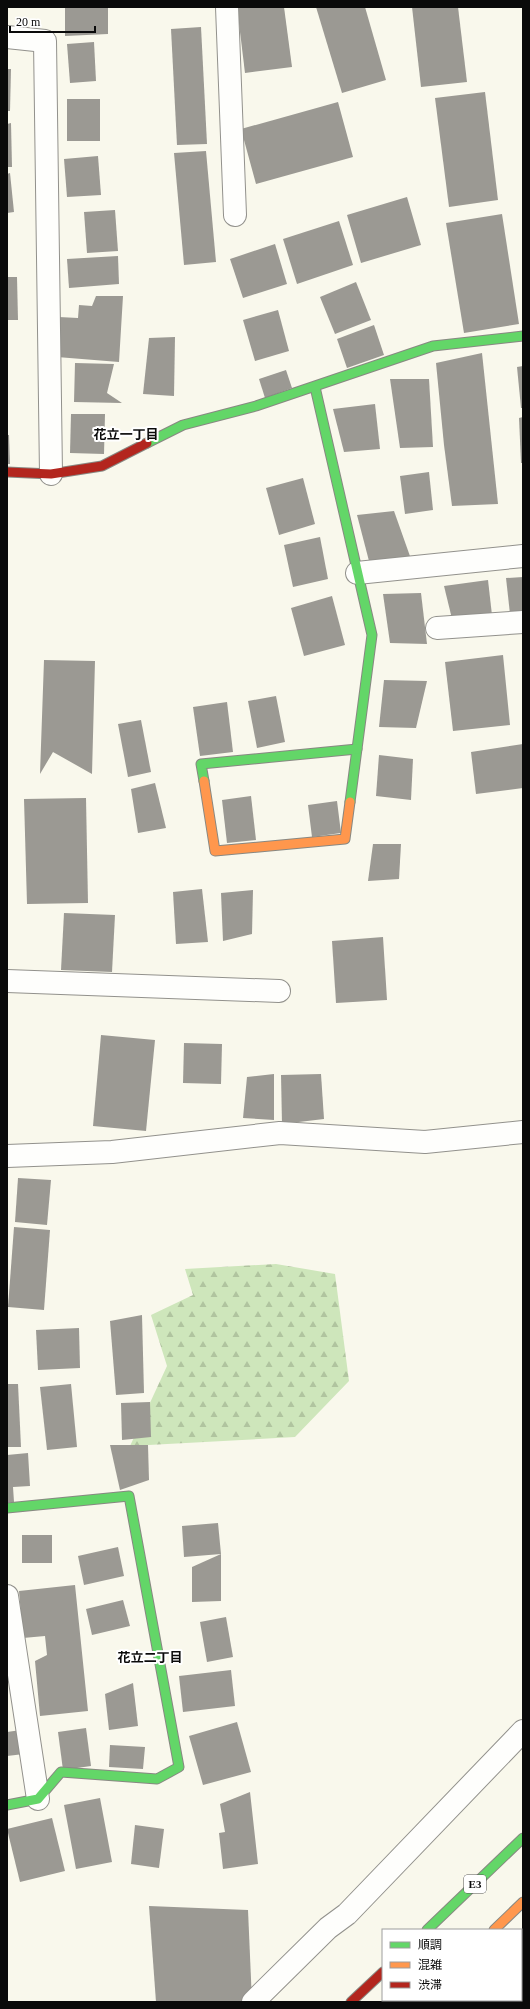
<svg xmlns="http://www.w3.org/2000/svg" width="530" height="2009" font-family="'Times New Roman','Noto Sans JP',serif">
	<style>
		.forest { fill: url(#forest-firs) }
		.building { fill: #9b9993 }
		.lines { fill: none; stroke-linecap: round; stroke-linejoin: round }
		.street-casing { stroke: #92918c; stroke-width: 24 }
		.fast-casing { stroke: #888882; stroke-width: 11 }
		.slow-casing { stroke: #888882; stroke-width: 11 }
		.jam-casing { stroke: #888882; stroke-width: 11 }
		.street { stroke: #fefefc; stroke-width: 22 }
		.fast { stroke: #63d668; stroke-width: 9 }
		.slow { stroke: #ff974d; stroke-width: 9 }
		.jam { stroke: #b3261e; stroke-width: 9 }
		.labels { text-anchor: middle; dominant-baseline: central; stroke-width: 4; stroke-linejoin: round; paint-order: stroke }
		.shield { fill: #fff; stroke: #545454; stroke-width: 1 }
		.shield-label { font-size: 11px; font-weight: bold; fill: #0a0a0a }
		.neighbourhood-label { font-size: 13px; font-weight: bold; fill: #0a0a0a; stroke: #fff }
	</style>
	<defs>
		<pattern id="forest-firs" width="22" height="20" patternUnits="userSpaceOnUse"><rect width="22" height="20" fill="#cee6bb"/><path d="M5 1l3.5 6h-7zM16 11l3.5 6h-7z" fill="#b0c49f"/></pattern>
	</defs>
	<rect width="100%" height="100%" fill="#f9f8ec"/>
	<path class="forest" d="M 276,1264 L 335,1274 L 349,1381 L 295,1437 L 130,1446 L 167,1366 L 151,1315 L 193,1295 L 185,1269 Z"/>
	<g class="building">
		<path d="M 65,7 L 108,7 L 108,34 L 65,36 Z"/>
		<path d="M 237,7 L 284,7 L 292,67 L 245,73 Z"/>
		<path d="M 316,7 L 365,7 L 386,80 L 342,93 Z"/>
		<path d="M 412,7 L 458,7 L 467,82 L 421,87 Z"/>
		<path d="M 201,27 L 207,144 L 177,145 L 171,29 Z"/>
		<path d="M 94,42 L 96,81 L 70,83 L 67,44 Z"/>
		<path d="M 7,69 L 11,69 L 10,111 L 7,111 Z"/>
		<path d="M 485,92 L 498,200 L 449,207 L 435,98 Z"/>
		<rect x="67" y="99" width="33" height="42"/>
		<path d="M 338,102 L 353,157 L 256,184 L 241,129 Z"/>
		<path d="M 11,123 L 12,167 L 7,167 L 7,124 Z"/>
		<path d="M 206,151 L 216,262 L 184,265 L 174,153 Z"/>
		<path d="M 98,156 L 101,195 L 67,197 L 64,159 Z"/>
		<path d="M 10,173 L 14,212 L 7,213 L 7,174 Z"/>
		<path d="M 407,197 L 421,245 L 361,263 L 347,215 Z"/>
		<path d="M 115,210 L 118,251 L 87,253 L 84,212 Z"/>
		<path d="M 502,214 L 519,324 L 464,333 L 446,223 Z"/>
		<path d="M 339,221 L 353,265 L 297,284 L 283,239 Z"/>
		<path d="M 275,244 L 287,284 L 243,298 L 230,259 Z"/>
		<path d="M 118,256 L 119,284 L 69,288 L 67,259 Z"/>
		<path d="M 7,277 L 17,277 L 18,320 L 7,320 Z"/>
		<path d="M 356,282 L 371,320 L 335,334 L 320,297 Z"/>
		<path d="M 96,296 L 123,296 L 119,362 L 57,357 L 59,317 L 78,318 L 79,305 L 92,306 Z"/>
		<path d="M 278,310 L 289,351 L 255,361 L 243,320 Z"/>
		<path d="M 374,325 L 384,355 L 347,368 L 337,339 Z"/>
		<path d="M 175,337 L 174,396 L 143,394 L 149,338 Z"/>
		<path d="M 482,353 L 498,504 L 452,506 L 444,445 L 436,363 Z"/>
		<path d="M 75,363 L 114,364 L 107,393 L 122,403 L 74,402 Z"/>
		<path d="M 523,366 L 523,408 L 521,408 L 517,367 Z"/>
		<path d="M 286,370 L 292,388 L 265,398 L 259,379 Z"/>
		<path d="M 390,379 L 429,379 L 433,447 L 400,448 Z"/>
		<path d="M 375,404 L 380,449 L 344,452 L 333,409 Z"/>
		<path d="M 71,414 L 105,414 L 104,454 L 70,453 Z"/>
		<path d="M 523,417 L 523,463 L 521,463 L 519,418 Z"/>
		<path d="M 7,435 L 9,435 L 10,464 L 7,464 Z"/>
		<path d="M 429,472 L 433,510 L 405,514 L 400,476 Z"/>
		<path d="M 303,478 L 315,524 L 279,535 L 266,488 Z"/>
		<path d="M 394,511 L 411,559 L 369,561 L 357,515 Z"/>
		<path d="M 320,537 L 328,579 L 293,587 L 284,545 Z"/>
		<path d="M 523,577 L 523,622 L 511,623 L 506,578 Z"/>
		<path d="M 488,580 L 493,624 L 454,627 L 444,586 Z"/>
		<path d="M 421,593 L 427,644 L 390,643 L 383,594 Z"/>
		<path d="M 332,596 L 345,645 L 304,656 L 291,608 Z"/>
		<path d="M 503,655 L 510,725 L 453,731 L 445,662 Z"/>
		<path d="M 44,660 L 95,661 L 92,774 L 53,752 L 40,774 Z"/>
		<path d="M 384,680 L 427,681 L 416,728 L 379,727 Z"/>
		<path d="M 276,696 L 285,742 L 257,748 L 248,701 Z"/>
		<path d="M 227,702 L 233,752 L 200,756 L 193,707 Z"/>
		<path d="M 141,720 L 151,772 L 128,777 L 118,724 Z"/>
		<path d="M 523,744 L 523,788 L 476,794 L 471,752 Z"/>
		<path d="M 379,755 L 413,759 L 411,800 L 376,796 Z"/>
		<path d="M 155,783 L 166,828 L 138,833 L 131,789 Z"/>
		<path d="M 251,796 L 256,840 L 227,843 L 222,800 Z"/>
		<path d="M 86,798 L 88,903 L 27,904 L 24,799 Z"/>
		<path d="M 337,801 L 341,833 L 312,837 L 308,805 Z"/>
		<path d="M 373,844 L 401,844 L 399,879 L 368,881 Z"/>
		<path d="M 202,889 L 208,942 L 176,944 L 173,892 Z"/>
		<path d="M 253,890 L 252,934 L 223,941 L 221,893 Z"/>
		<path d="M 64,913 L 115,915 L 112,972 L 61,970 Z"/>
		<path d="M 383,937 L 387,1000 L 336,1003 L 332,941 Z"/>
		<path d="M 101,1035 L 155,1040 L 146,1131 L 93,1126 Z"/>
		<path d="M 184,1043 L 222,1044 L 221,1084 L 183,1083 Z"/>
		<path d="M 274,1074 L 274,1120 L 243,1118 L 247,1077 Z"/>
		<path d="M 321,1074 L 324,1119 L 282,1124 L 281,1075 Z"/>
		<path d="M 18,1178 L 51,1180 L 47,1225 L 15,1222 Z"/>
		<path d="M 14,1227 L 50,1230 L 44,1310 L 8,1307 Z"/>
		<path d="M 142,1315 L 144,1393 L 116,1395 L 110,1321 Z"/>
		<path d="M 79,1328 L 80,1368 L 38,1370 L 36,1330 Z"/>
		<path d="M 7,1384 L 18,1384 L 21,1447 L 7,1447 Z"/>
		<path d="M 71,1384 L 77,1447 L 47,1450 L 40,1387 Z"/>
		<path d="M 150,1402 L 151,1437 L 122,1440 L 121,1403 Z"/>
		<path d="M 110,1445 L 148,1445 L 149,1480 L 120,1490 Z"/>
		<path d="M 28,1453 L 30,1486 L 13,1487 L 14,1502 L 7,1503 L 7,1455 Z"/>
		<path d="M 218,1523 L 221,1554 L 184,1557 L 182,1526 Z"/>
		<rect x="22" y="1535" width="30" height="28"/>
		<path d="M 118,1547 L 124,1576 L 84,1585 L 78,1556 Z"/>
		<path d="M 221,1554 L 221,1601 L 192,1602 L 192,1567 Z"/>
		<path d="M 75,1585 L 88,1711 L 40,1716 L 35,1661 L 47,1655 L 45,1636 L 23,1638 L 19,1591 Z"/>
		<path d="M 123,1600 L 130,1626 L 92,1635 L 86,1609 Z"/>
		<path d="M 226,1617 L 233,1657 L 207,1662 L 200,1622 Z"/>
		<path d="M 231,1670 L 235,1706 L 183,1712 L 179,1676 Z"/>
		<path d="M 133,1683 L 138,1726 L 109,1730 L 105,1694 Z"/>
		<path d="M 237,1722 L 251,1772 L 203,1785 L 189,1736 Z"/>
		<path d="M 86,1728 L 91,1766 L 63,1770 L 58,1732 Z"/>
		<path d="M 21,1730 L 24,1754 L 7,1756 L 7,1732 Z"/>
		<path d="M 110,1745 L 145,1747 L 143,1769 L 109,1767 Z"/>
		<path d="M 250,1792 L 258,1864 L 223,1869 L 219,1833 L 225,1832 L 220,1804 Z"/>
		<path d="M 100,1798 L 112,1862 L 76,1869 L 64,1805 Z"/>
		<path d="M 52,1818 L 65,1871 L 20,1882 L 7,1829 Z"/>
		<path d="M 135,1825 L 164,1829 L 159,1868 L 131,1864 Z"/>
		<path d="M 149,1906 L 248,1910 L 252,2002 L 156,2002 Z"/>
	</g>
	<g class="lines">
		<defs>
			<g id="street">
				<path d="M 227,7 L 235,215"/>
				<path d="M 7,37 L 45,41 L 51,474"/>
				<path d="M 357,573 L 523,556"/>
				<path d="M 437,628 L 523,622"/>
				<path d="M 7,981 L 279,991"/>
				<path d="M 7,1156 L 112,1152 L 280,1133 L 425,1142 L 523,1132"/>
				<path d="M 7,1596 L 38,1799"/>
				<path d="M 253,2002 L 328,1928 L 347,1914 L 523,1731"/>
			</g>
			<g id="fast">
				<path d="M 315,387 L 372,635 L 350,802"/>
				<path d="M 147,443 L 183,425 L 256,406 L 433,346 L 523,336"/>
				<path d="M 204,781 L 201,764 L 357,749"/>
				<path d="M 7,1508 L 129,1496 L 179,1767 L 157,1779 L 61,1772 L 38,1799 L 7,1805"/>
				<path d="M 427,1930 L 523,1838"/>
				<path d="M 420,2002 L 422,2000"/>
			</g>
			<g id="slow">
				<path d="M 204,781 L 215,851 L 345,839 L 350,802"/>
				<path d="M 494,1930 L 523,1902"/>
			</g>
			<g id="jam">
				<path d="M 7,472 L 51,474 L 102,466 L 147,443"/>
				<path d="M 351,2002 L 383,1972"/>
			</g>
		</defs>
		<use href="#street" class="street-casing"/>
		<use href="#fast" class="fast-casing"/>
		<use href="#slow" class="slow-casing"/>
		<use href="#jam" class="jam-casing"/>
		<use href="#street" class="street"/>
		<use href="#fast" class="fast"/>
		<use href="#slow" class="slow"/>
		<use href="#jam" class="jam"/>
	</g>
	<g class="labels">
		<rect class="shield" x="464" y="1875" width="22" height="18" rx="3"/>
		<g class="shield-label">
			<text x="475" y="1884">E3</text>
		</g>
		<g class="neighbourhood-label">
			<text x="126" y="434">花立一丁目</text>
			<text x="150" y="1657">花立二丁目</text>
		</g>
	</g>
	<rect width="530" height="2009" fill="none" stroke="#0a0a0a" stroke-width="16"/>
	<rect x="382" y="1929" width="140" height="72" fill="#ffffff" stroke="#9d9d9d"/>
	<rect x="390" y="1942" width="20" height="6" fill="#63d668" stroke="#9d9d9d"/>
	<text x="418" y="1949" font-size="12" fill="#0a0a0a">順調</text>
	<rect x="390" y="1962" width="20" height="6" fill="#ff974d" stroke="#9d9d9d"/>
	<text x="418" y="1969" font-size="12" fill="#0a0a0a">混雑</text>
	<rect x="390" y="1982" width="20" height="6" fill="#b3261e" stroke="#9d9d9d"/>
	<text x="418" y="1989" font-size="12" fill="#0a0a0a">渋滞</text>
	<path d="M10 26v6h85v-6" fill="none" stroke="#0a0a0a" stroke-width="2"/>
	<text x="16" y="26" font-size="12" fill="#0a0a0a" stroke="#ffffff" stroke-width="3" paint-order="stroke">20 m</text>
</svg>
